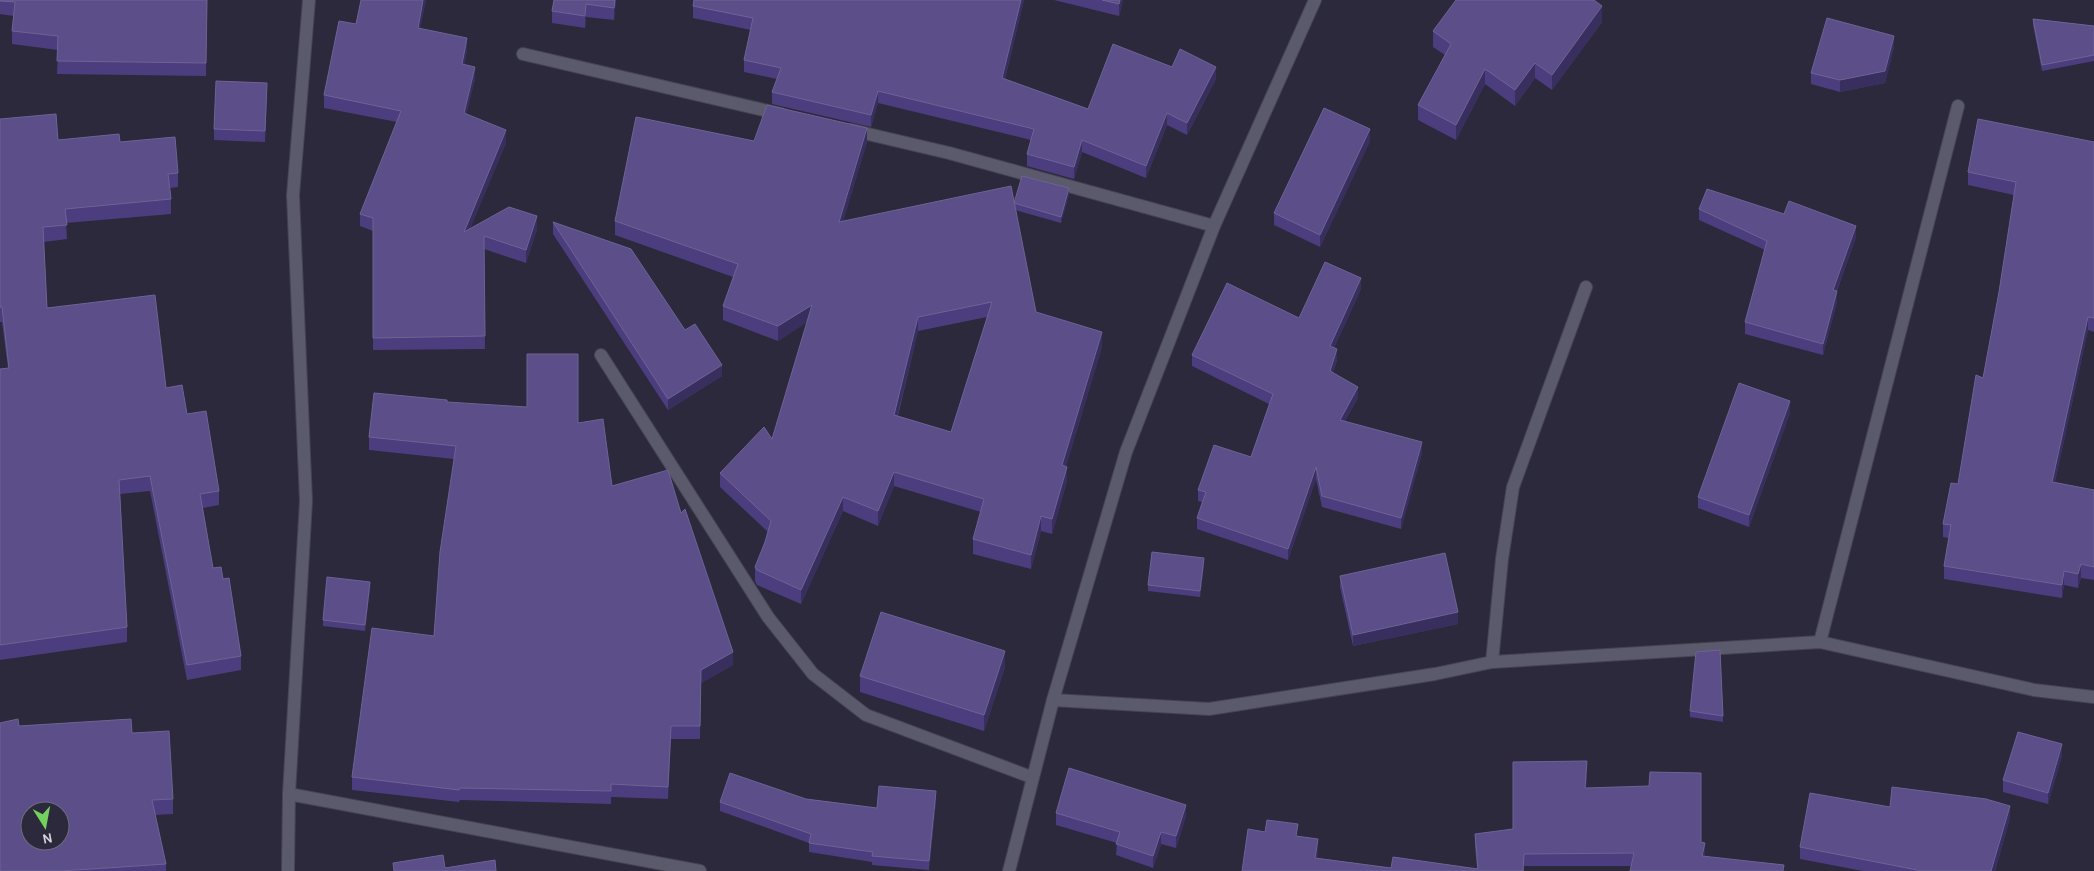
<svg xmlns="http://www.w3.org/2000/svg" width="2094" height="871" font-family="Karla,sans-serif">
	<style>
		.lines { fill: none; stroke-linecap: round; stroke-linejoin: round }
		.service-casing { stroke: #464452; stroke-width: 14 }
		.minor-casing { stroke: #464452; stroke-width: 14 }
		.service { stroke: #5b596c; stroke-width: 12 }
		.minor { stroke: #5b596c; stroke-width: 12 }
		.wall { fill: #4c3e7e; fill-rule: evenodd }
		.shaded-wall { fill: #392f5f }
		.building { fill: #5b4e89; stroke: #6e6396; fill-rule: evenodd }
	</style>
	<rect width="100%" height="100%" fill="#2b293b"/>
	<g class="lines">
		<defs>
			<g id="service">
				<path d="M 601,355 L 768,617 L 813,674 L 866,715 L 1031,777"/>
				<path d="M 1492,662 L 1502,559 L 1513,487 L 1586,287"/>
			</g>
			<g id="minor">
				<path d="M 523,54 L 781,114"/>
				<path d="M 851,130 L 949,153 L 1214,226"/>
				<path d="M 1820,642 L 1958,106"/>
				<path d="M 1053,700 L 1209,709 L 1435,674 L 1492,662 L 1820,642 L 2034,690 L 2094,697"/>
				<path d="M 289,794 L 700,871"/>
				<path d="M 288,871 L 289,794 L 306,501 L 293,195 L 309,0"/>
				<path d="M 1009,871 L 1053,700 L 1126,452 L 1214,226 L 1315,0"/>
			</g>
		</defs>
		<use href="#service" class="service-casing"/>
		<use href="#minor" class="minor-casing"/>
		<use href="#service" class="service"/>
		<use href="#minor" class="minor"/>
	</g>
	<g class="wall">
		<path d="M 0,0 L 207,0 L 206,76 L 57,74 L 58,50 L 12,44 L 12,31 L 14,16 L 0,14 Z"/>
		<path d="M 361,0 L 426,0 L 420,28 L 467,50 L 464,65 L 475,79 L 466,114 L 506,143 L 470,228 L 537,229 L 526,263 L 484,249 L 485,349 L 373,350 L 373,231 L 360,226 L 360,214 L 397,122 L 324,108 L 324,95 L 356,24 Z"/>
		<path d="M 554,0 L 616,0 L 614,20 L 586,17 L 585,28 L 552,23 L 552,11 Z"/>
		<path d="M 694,0 L 1024,0 L 1005,79 L 1088,109 L 1172,67 L 1216,79 L 1187,135 L 1167,125 L 1146,178 L 1082,152 L 1074,179 L 1027,166 L 1027,154 L 1031,140 L 878,103 L 871,127 L 772,104 L 772,92 L 777,79 L 744,72 L 744,60 L 751,30 L 693,18 L 693,6 Z"/>
		<path d="M 1054,0 L 1123,0 L 1119,16 Z"/>
		<path d="M 2033,19 L 2094,26 L 2094,61 L 2042,71 L 2033,25 Z"/>
		<path d="M 1602,22 L 1552,90 L 1535,78 L 1515,106 L 1485,84 L 1456,140 L 1418,120 L 1418,105 L 1445,55 L 1433,47 L 1433,31 Z"/>
		<path d="M 1894,47 L 1885,83 L 1840,92 L 1811,84 L 1811,73 Z"/>
		<path d="M 267,95 L 265,142 L 214,140 L 214,129 Z"/>
		<path d="M 0,119 L 58,140 L 120,142 L 178,173 L 178,187 L 170,188 L 171,199 L 171,214 L 66,223 L 67,239 L 44,242 L 47,308 L 166,388 L 187,414 L 219,491 L 219,505 L 203,508 L 213,568 L 223,579 L 241,656 L 241,670 L 187,680 L 150,491 L 120,494 L 127,627 L 127,642 L 0,660 L 0,369 L 8,368 L 2,322 L 0,322 Z"/>
		<path d="M 754,141 L 867,142 L 843,221 L 1014,203 L 1069,195 L 1061,223 L 1015,210 L 1036,312 L 1102,347 L 1066,466 L 1067,481 L 1052,534 L 1041,531 L 1031,569 L 973,554 L 973,539 L 981,512 L 894,486 L 878,526 L 843,511 L 801,604 L 757,585 L 755,581 L 755,567 L 765,542 L 768,532 L 720,487 L 720,473 L 772,439 L 807,322 L 778,341 L 723,320 L 723,306 L 733,277 L 615,235 L 615,221 ZM 987,317 L 951,432 L 898,416 L 918,331 Z"/>
		<path d="M 1370,141 L 1320,247 L 1274,225 L 1274,213 Z"/>
		<path d="M 2094,142 L 2094,332 L 2088,330 L 2055,482 L 2094,490 L 2094,580 L 2081,578 L 2078,588 L 2064,585 L 2062,598 L 1944,579 L 1944,566 L 1949,538 L 1943,537 L 1943,524 L 1958,484 L 1983,378 L 1999,292 L 2014,195 L 1968,185 L 1968,172 Z"/>
		<path d="M 1699,209 L 1856,237 L 1837,291 L 1837,302 L 1823,355 L 1745,334 L 1745,322 L 1765,250 L 1699,220 Z"/>
		<path d="M 553,222 L 722,376 L 668,410 L 553,234 Z"/>
		<path d="M 1361,289 L 1334,348 L 1337,360 L 1333,373 L 1358,398 L 1345,421 L 1422,453 L 1401,529 L 1322,507 L 1316,479 L 1288,560 L 1197,529 L 1197,518 L 1202,502 L 1198,501 L 1198,490 L 1251,457 L 1269,404 L 1192,366 L 1192,355 L 1299,318 Z"/>
		<path d="M 447,402 L 578,423 L 612,486 L 681,513 L 733,665 L 701,683 L 700,739 L 671,739 L 668,799 L 611,797 L 611,804 L 460,800 L 459,802 L 352,790 L 352,777 L 434,636 L 454,459 L 369,450 L 369,437 Z"/>
		<path d="M 1790,413 L 1749,527 L 1698,508 L 1698,497 Z"/>
		<path d="M 1204,565 L 1200,597 L 1148,591 L 1148,585 Z"/>
		<path d="M 1340,576 L 1458,624 L 1353,646 L 1340,587 Z"/>
		<path d="M 370,588 L 365,631 L 323,626 L 323,620 Z"/>
		<path d="M 1005,667 L 984,731 L 860,692 L 860,676 Z"/>
		<path d="M 1690,711 L 1723,716 L 1723,722 L 1690,717 Z"/>
		<path d="M 19,726 L 132,733 L 173,799 L 173,814 L 155,815 L 166,864 L 166,871 L 0,871 Z"/>
		<path d="M 2062,756 L 2048,804 L 2003,792 L 2003,780 Z"/>
		<path d="M 1587,774 L 1586,788 L 1701,842 L 1705,856 L 1784,871 L 1631,866 L 1524,866 L 1524,871 L 1242,871 L 1265,832 L 1298,836 L 1318,852 L 1317,858 L 1391,868 L 1477,869 L 1475,846 L 1475,834 L 1513,829 Z"/>
		<path d="M 806,799 L 877,808 L 936,801 L 929,870 L 872,865 L 872,862 L 809,852 L 809,843 L 720,811 L 720,802 Z"/>
		<path d="M 1890,807 L 2010,818 L 1995,871 L 1863,871 L 1800,859 L 1800,847 Z"/>
		<path d="M 1056,813 L 1186,816 L 1176,848 L 1161,844 L 1153,868 L 1116,855 L 1117,843 L 1056,825 Z"/>
	</g>
	<g class="shaded-wall">
		<path d="M 423,0 L 426,0 L 418,40 L 418,28 Z"/>
		<path d="M 615,0 L 616,0 L 614,20 L 614,8 Z"/>
		<path d="M 1021,0 L 1024,0 L 1002,90 L 1002,78 Z"/>
		<path d="M 1120,0 L 1123,0 L 1119,16 L 1119,4 Z"/>
		<path d="M 586,4 L 586,17 L 585,28 L 585,16 Z"/>
		<path d="M 1602,6 L 1602,22 L 1552,90 L 1552,75 Z"/>
		<path d="M 1894,36 L 1894,47 L 1885,83 L 1840,92 L 1840,80 Z"/>
		<path d="M 467,38 L 467,50 L 462,76 L 462,64 Z"/>
		<path d="M 1535,63 L 1535,78 L 1515,106 L 1515,90 Z"/>
		<path d="M 475,67 L 475,79 L 464,126 L 464,113 Z"/>
		<path d="M 1216,67 L 1216,79 L 1187,135 L 1187,123 Z"/>
		<path d="M 1485,69 L 1485,84 L 1456,140 L 1456,125 Z"/>
		<path d="M 267,83 L 267,95 L 265,142 L 265,131 Z"/>
		<path d="M 878,91 L 878,103 L 871,127 L 871,115 Z"/>
		<path d="M 1167,113 L 1167,125 L 1146,178 L 1146,166 Z"/>
		<path d="M 867,128 L 867,142 L 839,236 L 839,222 Z"/>
		<path d="M 1370,129 L 1370,141 L 1320,247 L 1320,235 Z"/>
		<path d="M 506,130 L 506,143 L 464,244 L 464,232 Z"/>
		<path d="M 1082,140 L 1082,152 L 1074,179 L 1074,167 Z"/>
		<path d="M 1069,188 L 1069,195 L 1061,223 L 1061,217 Z"/>
		<path d="M 537,216 L 537,229 L 526,263 L 526,250 Z"/>
		<path d="M 1856,226 L 1856,237 L 1833,301 L 1833,290 Z"/>
		<path d="M 1361,278 L 1361,289 L 1330,357 L 1330,346 Z"/>
		<path d="M 1837,291 L 1837,302 L 1823,355 L 1823,344 Z"/>
		<path d="M 812,305 L 812,319 L 778,341 L 778,326 Z"/>
		<path d="M 918,317 L 918,331 L 894,429 L 894,415 Z"/>
		<path d="M 2088,317 L 2088,330 L 2052,495 L 2052,482 Z"/>
		<path d="M 1102,332 L 1102,347 L 1062,480 L 1062,465 Z"/>
		<path d="M 1337,349 L 1337,360 L 1330,383 L 1330,371 Z"/>
		<path d="M 722,365 L 722,376 L 668,410 L 668,399 Z"/>
		<path d="M 1358,387 L 1358,398 L 1340,431 L 1340,420 Z"/>
		<path d="M 1790,401 L 1790,413 L 1749,527 L 1749,515 Z"/>
		<path d="M 1422,442 L 1422,453 L 1401,529 L 1401,518 Z"/>
		<path d="M 1067,467 L 1067,481 L 1052,534 L 1052,519 Z"/>
		<path d="M 1316,467 L 1316,479 L 1288,560 L 1288,549 Z"/>
		<path d="M 894,472 L 894,486 L 878,526 L 878,511 Z"/>
		<path d="M 843,497 L 843,511 L 801,604 L 801,590 Z"/>
		<path d="M 1041,516 L 1041,531 L 1031,569 L 1031,555 Z"/>
		<path d="M 1204,558 L 1204,565 L 1200,597 L 1200,591 Z"/>
		<path d="M 2081,564 L 2081,578 L 2078,588 L 2078,574 Z"/>
		<path d="M 2064,571 L 2064,585 L 2062,598 L 2062,585 Z"/>
		<path d="M 370,582 L 370,588 L 365,631 L 365,625 Z"/>
		<path d="M 1458,612 L 1458,624 L 1353,646 L 1353,635 Z"/>
		<path d="M 1005,651 L 1005,667 L 984,731 L 984,715 Z"/>
		<path d="M 733,652 L 733,665 L 701,683 L 700,739 L 701,670 Z"/>
		<path d="M 671,726 L 671,739 L 668,799 L 668,787 Z"/>
		<path d="M 2062,744 L 2062,756 L 2048,804 L 2048,793 Z"/>
		<path d="M 1587,761 L 1587,774 L 1585,800 L 1585,788 Z"/>
		<path d="M 936,791 L 936,801 L 929,870 L 929,861 Z"/>
		<path d="M 1186,805 L 1186,816 L 1176,848 L 1176,836 Z"/>
		<path d="M 2010,806 L 2010,818 L 1995,871 L 1991,871 Z"/>
		<path d="M 1161,832 L 1161,844 L 1153,868 L 1153,856 Z"/>
		<path d="M 1318,839 L 1318,852 L 1315,870 L 1315,858 Z"/>
		<path d="M 1705,843 L 1705,855 L 1702,868 L 1702,856 Z"/>
	</g>
	<g class="building">
		<path d="M 0,0 L 207,0 L 206,63 L 57,61 L 58,36 L 12,31 L 15,2 L 0,1 Z"/>
		<path d="M 361,0 L 423,0 L 418,28 L 467,38 L 462,64 L 475,67 L 464,113 L 506,130 L 464,232 L 509,207 L 537,216 L 526,250 L 484,236 L 485,336 L 373,338 L 373,218 L 360,214 L 401,111 L 324,95 L 339,21 L 356,24 Z"/>
		<path d="M 554,0 L 615,0 L 614,8 L 586,4 L 585,16 L 552,11 Z"/>
		<path d="M 694,0 L 1021,0 L 1002,78 L 1088,109 L 1113,44 L 1172,67 L 1180,49 L 1216,67 L 1187,123 L 1167,113 L 1146,166 L 1082,140 L 1074,167 L 1027,154 L 1034,129 L 878,91 L 871,115 L 772,92 L 781,68 L 744,60 L 753,18 L 693,6 Z"/>
		<path d="M 1102,0 L 1120,0 L 1119,4 Z"/>
		<path d="M 1456,0 L 1594,0 L 1602,6 L 1552,75 L 1535,63 L 1515,90 L 1485,69 L 1456,125 L 1418,105 L 1451,44 L 1433,31 Z"/>
		<path d="M 1827,18 L 1894,36 L 1885,71 L 1840,80 L 1811,73 Z"/>
		<path d="M 2033,19 L 2094,26 L 2094,55 L 2042,65 Z"/>
		<path d="M 216,81 L 267,83 L 265,131 L 214,129 Z"/>
		<path d="M 767,105 L 867,128 L 839,222 L 1011,186 L 1036,312 L 1102,332 L 1062,465 L 1067,467 L 1052,519 L 1041,516 L 1031,555 L 973,539 L 984,499 L 894,472 L 878,511 L 843,497 L 801,590 L 757,570 L 755,567 L 765,542 L 771,521 L 720,473 L 764,427 L 772,439 L 812,305 L 778,326 L 723,306 L 738,264 L 615,221 L 636,117 L 754,141 ZM 992,302 L 951,432 L 894,415 L 918,317 Z"/>
		<path d="M 1324,108 L 1370,129 L 1320,235 L 1274,213 Z"/>
		<path d="M 56,114 L 58,140 L 119,134 L 120,142 L 175,137 L 178,173 L 168,174 L 171,199 L 65,209 L 67,225 L 43,227 L 47,308 L 155,295 L 166,388 L 182,385 L 187,414 L 206,411 L 219,491 L 200,494 L 213,568 L 221,567 L 223,579 L 229,578 L 241,656 L 187,665 L 150,476 L 119,480 L 127,627 L 0,645 L 0,369 L 9,368 L 2,307 L 0,307 L 0,119 Z"/>
		<path d="M 1978,119 L 2094,142 L 2094,318 L 2088,317 L 2052,482 L 2094,490 L 2094,567 L 2081,564 L 2078,574 L 2064,571 L 2062,585 L 1944,566 L 1951,525 L 1943,524 L 1951,483 L 1958,484 L 1976,375 L 1983,378 L 1999,292 L 2016,182 L 1968,172 Z"/>
		<path d="M 1022,176 L 1069,188 L 1061,217 L 1014,203 Z"/>
		<path d="M 1707,189 L 1784,214 L 1789,201 L 1856,226 L 1833,290 L 1837,291 L 1823,344 L 1745,322 L 1767,241 L 1699,209 Z"/>
		<path d="M 553,222 L 631,249 L 685,330 L 695,324 L 722,365 L 668,399 Z"/>
		<path d="M 1325,262 L 1361,278 L 1330,346 L 1337,349 L 1330,371 L 1358,387 L 1340,420 L 1422,442 L 1401,518 L 1322,496 L 1316,467 L 1288,549 L 1197,518 L 1206,492 L 1198,490 L 1214,445 L 1251,457 L 1273,394 L 1192,355 L 1227,283 L 1299,318 Z"/>
		<path d="M 527,354 L 578,354 L 578,423 L 603,419 L 612,486 L 668,470 L 681,513 L 685,509 L 733,652 L 701,670 L 700,726 L 671,726 L 668,787 L 611,784 L 611,791 L 460,788 L 459,790 L 352,777 L 372,628 L 434,636 L 440,552 L 456,446 L 369,437 L 374,393 L 447,400 L 447,402 L 527,407 Z"/>
		<path d="M 1739,383 L 1790,401 L 1749,515 L 1698,497 Z"/>
		<path d="M 1152,552 L 1204,558 L 1200,591 L 1148,585 Z"/>
		<path d="M 1445,553 L 1458,612 L 1353,635 L 1340,576 Z"/>
		<path d="M 327,577 L 370,582 L 365,625 L 323,620 Z"/>
		<path d="M 881,612 L 1005,651 L 984,715 L 860,676 Z"/>
		<path d="M 1720,650 L 1723,716 L 1690,711 L 1696,652 Z"/>
		<path d="M 18,719 L 19,726 L 131,719 L 132,733 L 169,731 L 173,799 L 152,800 L 166,864 L 61,871 L 0,871 L 0,723 ZM 30,811 L 60,811 L 60,841 L 30,841 Z"/>
		<path d="M 2018,732 L 2062,744 L 2048,793 L 2003,780 Z"/>
		<path d="M 1587,761 L 1585,788 L 1649,786 L 1650,772 L 1701,773 L 1701,842 L 1705,843 L 1702,856 L 1784,865 L 1783,871 L 1630,871 L 1634,853 L 1524,854 L 1523,871 L 1242,871 L 1248,829 L 1265,832 L 1267,820 L 1298,824 L 1296,836 L 1318,839 L 1315,858 L 1391,868 L 1393,857 L 1478,869 L 1475,834 L 1513,829 L 1513,762 Z"/>
		<path d="M 1069,768 L 1186,805 L 1176,836 L 1161,832 L 1153,856 L 1116,844 L 1120,832 L 1056,813 Z"/>
		<path d="M 730,773 L 806,799 L 877,808 L 879,786 L 936,791 L 929,861 L 872,856 L 873,852 L 809,843 L 811,834 L 720,802 Z"/>
		<path d="M 1892,787 L 1986,799 L 2010,806 L 1991,871 L 1917,871 L 1917,870 L 1800,847 L 1810,793 L 1890,807 Z"/>
		<path d="M 443,855 L 445,868 L 495,860 L 496,871 L 394,871 L 393,863 Z"/>
	</g>
	<g transform="translate(45 826) rotate(169)"><circle r="24" fill="#2b293b" stroke="#6f6d7d"/>
	<path d="M0-4L9 19L0 12L-9 19Z" fill="#73d25d"/>
	<text y="-8" font-size="14" font-weight="bold" text-anchor="middle" fill="#d5d4df">N</text>
	</g>
</svg>
